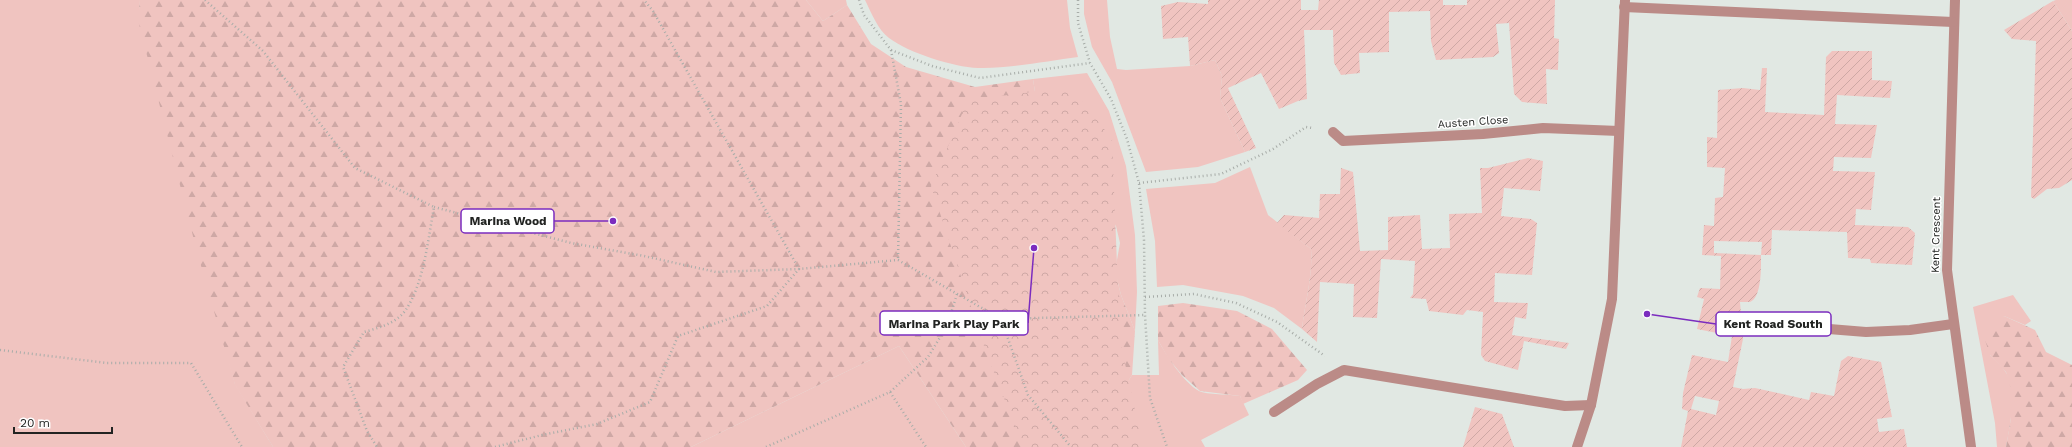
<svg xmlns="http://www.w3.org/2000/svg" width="2072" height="447" font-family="'Work Sans',sans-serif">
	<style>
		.grass { fill: #f0c4c0 }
		.forest { fill: url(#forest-firs) }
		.park { fill: url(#park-crowns) }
		.garden { fill: url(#garden-furrows); fill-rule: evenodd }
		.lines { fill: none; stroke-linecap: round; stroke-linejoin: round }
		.path { stroke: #a8ada9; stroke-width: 2.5; stroke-dasharray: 1 3; stroke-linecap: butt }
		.service { stroke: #bb8b87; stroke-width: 10 }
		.minor { stroke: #bb8b87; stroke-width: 10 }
		.labels { text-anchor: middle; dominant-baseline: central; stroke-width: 3; stroke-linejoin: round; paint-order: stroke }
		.street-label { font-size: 11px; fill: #222422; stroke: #fff }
		.leader { fill: none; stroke: #7b2cbf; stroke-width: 1.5 }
		.callout-dot { fill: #7b2cbf; stroke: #fff; stroke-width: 1.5 }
		.callout { fill: #fff; stroke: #7b2cbf; stroke-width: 1.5 }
		.callout-label { font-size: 12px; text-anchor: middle; font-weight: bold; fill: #222422 }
	</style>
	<defs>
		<pattern id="forest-firs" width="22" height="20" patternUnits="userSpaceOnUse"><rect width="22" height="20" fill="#f0c4c0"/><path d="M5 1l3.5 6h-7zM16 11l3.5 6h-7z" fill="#cea8a5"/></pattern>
		<pattern id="park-crowns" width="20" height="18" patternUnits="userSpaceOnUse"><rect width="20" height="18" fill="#f0c4c0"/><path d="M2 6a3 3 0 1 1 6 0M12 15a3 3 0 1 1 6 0" fill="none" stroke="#cea8a5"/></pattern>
		<pattern id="garden-furrows" width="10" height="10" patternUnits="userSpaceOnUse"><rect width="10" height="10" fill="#f0c4c0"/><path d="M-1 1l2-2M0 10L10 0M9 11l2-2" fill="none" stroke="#cea8a5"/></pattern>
	</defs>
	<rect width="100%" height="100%" fill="#e1e8e3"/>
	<g class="grass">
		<path d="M 0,0 L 140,0 L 139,20 L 235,384 L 273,447 L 0,447 Z"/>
		<path d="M 806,0 L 846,0 L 847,5 L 823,21 Z"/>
		<path d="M 865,0 L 1067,0 L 1070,28 L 1078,57 C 1047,61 1008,69 978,68 C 953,67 909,53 889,38 C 878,30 871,12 865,0 Z"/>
		<path d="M 1084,0 L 1107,0 L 1110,37 L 1117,69 L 1126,70 L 1190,66 L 1215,60 L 1222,76 L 1220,98 L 1245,152 L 1198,167 L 1146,172 L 1112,82 L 1092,47 L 1084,14 Z"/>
		<path d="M 2056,0 L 2072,0 L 2072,31 L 2053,1 Z"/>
		<path d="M 1087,73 L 1109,111 L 1126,166 L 1135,235 L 1137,292 L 1135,331 L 1121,295 L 1115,271 L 1120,243 L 1116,226 L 1035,92 L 1033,79 Z"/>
		<path d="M 1250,167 L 1268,215 L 1311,249 C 1313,276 1305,302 1302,329 L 1274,308 L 1243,296 L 1183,285 L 1157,287 L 1155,241 L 1146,189 L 1215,183 Z"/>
		<path d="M 2013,295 L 2031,321 L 2025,325 L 2004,316 L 1990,355 C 1995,360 2001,365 2005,371 C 2018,390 2010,426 2006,447 L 1997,447 L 1995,423 L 1973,307 Z"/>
		<path d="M 1158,340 C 1166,355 1184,383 1199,391 C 1207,395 1230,394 1240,396 L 1249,415 L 1201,440 L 1205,447 L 1057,447 L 1116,401 L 1132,375 L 1159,375 Z"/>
		<path d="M 899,346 L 966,447 L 691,447 Z"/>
	</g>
	<g class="forest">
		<path d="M 140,0 L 806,0 L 823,21 L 847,5 L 871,44 L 906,67 L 975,87 L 1033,79 L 1035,92 L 1082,101 L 1106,158 L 1115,271 L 1121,295 L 1135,331 L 1132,375 L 1116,401 L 1057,447 L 966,447 L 899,346 L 691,447 L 273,447 L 235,385 L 196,248 L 138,20 Z"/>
		<path d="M 1183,303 L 1237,311 L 1272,329 L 1307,370 L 1298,380 L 1243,404 L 1240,396 L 1200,391 L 1182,375 L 1168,358 L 1158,340 L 1158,306 Z"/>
		<path d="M 2004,316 L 2035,330 L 2046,352 L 2072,365 L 2072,447 L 2006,447 L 2011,418 L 2011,389 L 2006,372 L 1990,355 L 1984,337 Z"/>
	</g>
	<path class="park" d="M 1071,87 L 1112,139 L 1120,340 L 1143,447 L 1023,447 L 986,352 L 931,186 L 968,100 Z"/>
	<g class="garden">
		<path d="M 1208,0 L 1301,0 L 1301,10 L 1318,10 L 1319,0 L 1443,0 L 1443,5 L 1467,5 L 1467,0 L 1555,0 L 1554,38 L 1559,39 L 1558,70 L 1546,69 L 1547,104 L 1522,102 L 1514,94 L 1509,23 L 1496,24 L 1499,53 L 1493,57 L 1436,60 L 1431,41 L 1430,11 L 1389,12 L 1389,52 L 1359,53 L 1360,73 L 1341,75 L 1334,63 L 1333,30 L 1304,30 L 1307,99 L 1298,101 L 1279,109 L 1261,73 L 1228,88 L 1256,148 L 1245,152 L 1220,98 L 1222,76 L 1215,60 L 1190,66 L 1188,37 L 1163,39 L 1161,6 L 1178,2 L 1208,4 Z"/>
		<path d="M 2053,1 L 2072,31 L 2072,180 L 2059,188 L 2047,189 L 2034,199 L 2031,197 L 2036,41 L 2012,39 L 2004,30 Z"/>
		<path d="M 1832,51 L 1872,51 L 1872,80 L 1892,81 L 1890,98 L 1837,95 L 1835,124 L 1877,125 L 1871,158 L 1834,157 L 1833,171 L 1875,172 L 1871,210 L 1856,209 L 1855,225 L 1908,227 L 1915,233 L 1912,265 L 1871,263 L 1870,259 L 1848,258 L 1847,232 L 1772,230 L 1771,255 L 1761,255 C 1761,266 1762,298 1750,302 C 1748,302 1743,302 1740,302 L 1743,339 L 1733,387 L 1743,389 L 1755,388 L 1809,400 L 1811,392 L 1834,396 L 1841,361 L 1848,356 L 1881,362 L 1892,417 L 1877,419 L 1879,432 L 1904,429 L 1907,447 L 1681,447 L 1688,411 L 1682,409 L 1683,393 L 1692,355 L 1728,362 L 1732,336 L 1697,329 L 1704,299 L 1697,297 L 1700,288 L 1720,289 L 1721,256 L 1702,255 L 1704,225 L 1714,226 L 1715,198 L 1723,197 L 1725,168 L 1707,167 L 1707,137 L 1717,138 L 1718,90 L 1743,88 L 1760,90 L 1762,68 L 1767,68 L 1765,112 L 1824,115 L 1826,57 ZM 1714,241 L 1762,242 L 1761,255 L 1714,253 ZM 1695,396 L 1719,401 L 1716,415 L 1691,409 Z"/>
		<path d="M 1528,158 L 1543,161 L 1540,191 L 1504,188 L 1501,216 L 1531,219 L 1537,223 L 1532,275 L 1495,273 L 1494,302 L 1528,303 L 1526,319 L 1515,317 L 1512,335 L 1569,343 L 1566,349 L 1524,341 L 1518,370 L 1485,361 L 1481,355 L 1483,312 L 1467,310 L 1463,315 L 1429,311 L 1426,299 L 1410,298 L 1413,294 L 1415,261 L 1381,259 L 1377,318 L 1353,317 L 1354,284 L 1320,282 L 1317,342 L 1302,329 C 1305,302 1313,276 1311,249 L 1277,223 L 1284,215 L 1319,218 L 1320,194 L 1340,194 L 1341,168 L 1353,172 L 1360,251 L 1388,250 L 1388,217 L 1420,215 L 1422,249 L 1450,248 L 1449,214 L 1482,213 L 1480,168 L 1488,168 Z"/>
		<path d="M 1475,407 L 1502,414 L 1514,447 L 1463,447 Z"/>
	</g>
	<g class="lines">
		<g class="path">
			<path d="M 205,0 L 263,51 L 355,168 L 434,207 C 428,239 424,284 405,311 C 395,324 378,328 364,332 L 343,367 L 367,431 L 377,447"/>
			<path d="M 859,0 L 864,15 L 891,50 L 932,66 L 980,78 L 1090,63"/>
			<path d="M 1078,0 L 1078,23 L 1090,63 L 1111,99 L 1127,139 L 1139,183 L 1144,240 L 1145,315 L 1150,398 L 1167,447"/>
			<path d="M 891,50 L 901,104 L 898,260"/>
			<path d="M 1139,183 L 1221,174 L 1273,149 L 1306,127 L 1312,128"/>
			<path d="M 434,207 L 571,243 L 644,256 L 716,272 L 799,269 L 898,260 L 1001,319 L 1145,315"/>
			<path d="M 1145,297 L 1194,294 L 1236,303 L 1277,322 L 1325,356"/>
			<path d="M 1001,319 L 1028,395 L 1071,447"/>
			<path d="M 0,350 L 107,363 L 191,363 L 242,447"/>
			<path d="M 890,392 L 926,447"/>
			<path d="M 495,447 L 542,435 L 597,424 L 650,402 L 678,336 L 767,306 L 799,269 L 653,11 L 644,0"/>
			<path d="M 766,447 L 890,392 L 928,357 L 947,326 L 957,294"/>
		</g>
		<path class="service" d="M 1767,324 L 1866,332 L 1910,330 L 1953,324"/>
		<g class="minor">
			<path d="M 1955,0 L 1947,270 L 1971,447"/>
			<path d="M 1624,7 L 1953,22"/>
			<path d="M 1333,132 L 1343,141 L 1483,134 L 1543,128 L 1619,131"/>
			<path d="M 1274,412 L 1317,384 L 1344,370 L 1565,406 L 1591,405"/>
			<path d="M 1577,447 L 1591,405 L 1612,299 L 1625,0"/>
		</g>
	</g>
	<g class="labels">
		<g class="street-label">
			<text transform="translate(1473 122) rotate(-4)">Austen Close</text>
			<text transform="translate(1936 235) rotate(-89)">Kent Crescent</text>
		</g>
	</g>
	<path class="leader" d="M613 221L554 221M1034 248L1028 323M1647 314L1716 324"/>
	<g class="callout-dot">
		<circle cx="613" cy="221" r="4"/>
		<circle cx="1034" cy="248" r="4"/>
		<circle cx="1647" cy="314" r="4"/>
	</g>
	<g class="callout">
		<rect x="461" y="209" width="93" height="24" rx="4"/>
		<rect x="880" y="311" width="148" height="24" rx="4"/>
		<rect x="1716" y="312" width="115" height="24" rx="4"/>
	</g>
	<g class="callout-label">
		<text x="508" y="225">Marina Wood</text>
		<text x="954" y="328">Marina Park Play Park</text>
		<text x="1773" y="328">Kent Road South</text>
	</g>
	<path d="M14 427v6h98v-6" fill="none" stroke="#222422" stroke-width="2"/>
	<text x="20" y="427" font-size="12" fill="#222422" stroke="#ffffff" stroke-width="3" paint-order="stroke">20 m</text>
</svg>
